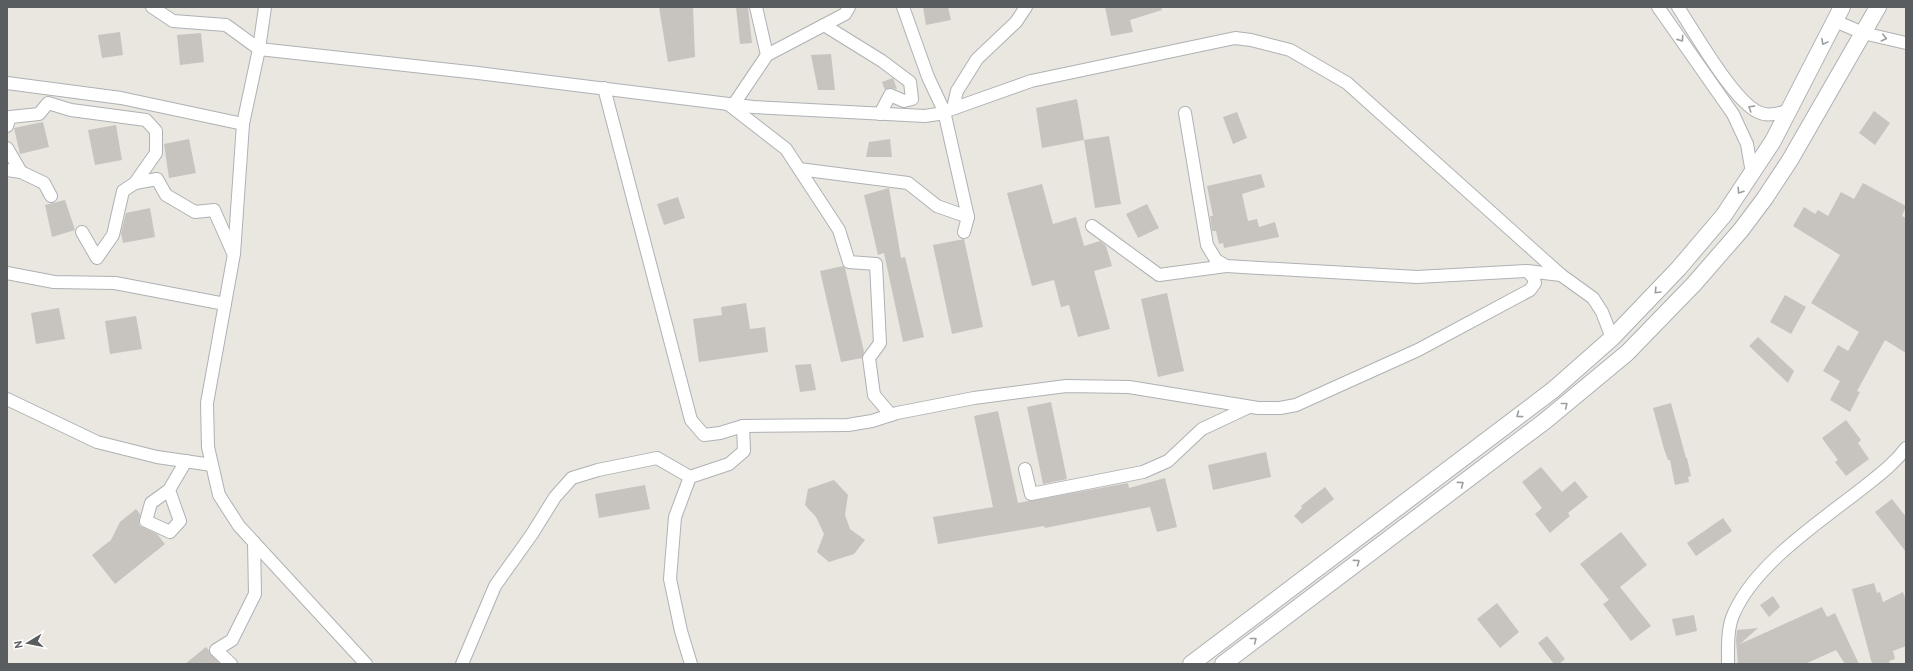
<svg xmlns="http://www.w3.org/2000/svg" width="1913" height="671" font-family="'PT Sans',sans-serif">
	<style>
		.building { fill: #c7c3bf }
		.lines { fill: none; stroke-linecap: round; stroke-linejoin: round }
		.street-casing { stroke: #aeb2b4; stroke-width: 14 }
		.secondary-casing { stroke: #adb1b4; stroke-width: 18 }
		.street { stroke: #fff; stroke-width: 12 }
		.secondary { stroke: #fff; stroke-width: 16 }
		.oneway { stroke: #9b9e9f }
	</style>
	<rect width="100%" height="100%" fill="#eae6e0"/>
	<g class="building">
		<path d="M 659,7 L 693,7 L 695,57 L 668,62 Z"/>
		<path d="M 736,7 L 748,7 L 752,43 L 740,44 Z"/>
		<path d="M 923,7 L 948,7 L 951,20 L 926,25 Z"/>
		<path d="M 1105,7 L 1161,7 L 1162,10 L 1130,20 L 1133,32 L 1111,36 Z"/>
		<path d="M 120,32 L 123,55 L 102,58 L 98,35 Z"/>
		<path d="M 201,33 L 204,62 L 180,65 L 177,35 Z"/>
		<path d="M 831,54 L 835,90 L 818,90 L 811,55 Z"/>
		<path d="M 893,78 L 897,89 L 890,88 L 885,90 L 882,82 Z"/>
		<path d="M 1077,99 L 1084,140 L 1042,148 L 1036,108 Z"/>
		<path d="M 1874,111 L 1890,123 L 1875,145 L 1859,133 Z"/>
		<path d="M 1237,112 L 1247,138 L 1233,144 L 1223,117 Z"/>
		<path d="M 43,122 L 49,147 L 20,154 L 14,128 Z"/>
		<path d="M 116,125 L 122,160 L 95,165 L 88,130 Z"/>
		<path d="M 1109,136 L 1121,204 L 1095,208 L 1084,140 Z"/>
		<path d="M 189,139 L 196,173 L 169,178 L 164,144 Z"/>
		<path d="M 890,139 L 892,157 L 866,157 L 869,142 Z"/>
		<path d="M 1261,174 L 1265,187 L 1242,194 L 1248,221 L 1257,219 L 1259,227 L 1275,222 L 1279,237 L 1224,248 L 1223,243 L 1219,244 L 1216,231 L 1212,231 L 1210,216 L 1213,216 L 1207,186 Z"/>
		<path d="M 1863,183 L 1906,206 L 1902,216 L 1906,218 L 1906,353 L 1885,340 L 1857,391 L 1860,392 L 1850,412 L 1830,400 L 1840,381 L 1823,371 L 1838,345 L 1848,351 L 1859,332 L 1811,303 L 1840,255 L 1793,226 L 1804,207 L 1815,214 L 1818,210 L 1828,216 L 1841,192 L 1854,199 Z"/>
		<path d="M 1042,184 L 1053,224 L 1076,217 L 1084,246 L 1100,241 L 1106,246 L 1112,266 L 1094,271 L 1110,329 L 1078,337 L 1069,305 L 1061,307 L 1054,280 L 1032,286 L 1007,193 Z"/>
		<path d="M 889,188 L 901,258 L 905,257 L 924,337 L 903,342 L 884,253 L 878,255 L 864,195 Z"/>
		<path d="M 678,197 L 685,218 L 664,225 L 657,204 Z"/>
		<path d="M 65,200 L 75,230 L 52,237 L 45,205 Z"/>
		<path d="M 1147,204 L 1159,228 L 1138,238 L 1126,214 Z"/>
		<path d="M 150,208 L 155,237 L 123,243 L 121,233 L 126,213 Z"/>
		<path d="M 964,239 L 983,327 L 952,334 L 933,245 Z"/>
		<path d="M 843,266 L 845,268 L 864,352 L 862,358 L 841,362 L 820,271 Z"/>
		<path d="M 1167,293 L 1184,371 L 1158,377 L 1141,299 Z"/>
		<path d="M 1785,295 L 1806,307 L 1791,334 L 1770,322 Z"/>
		<path d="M 746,303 L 750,329 L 765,327 L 768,352 L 699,362 L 693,319 L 722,315 L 721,307 Z"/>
		<path d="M 59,308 L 65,339 L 36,344 L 31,313 Z"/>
		<path d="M 136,316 L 142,349 L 110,354 L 105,321 Z"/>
		<path d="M 1758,337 L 1794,371 L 1788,383 L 1749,346 Z"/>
		<path d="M 811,364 L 816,390 L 800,392 L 795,365 Z"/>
		<path d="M 1051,402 L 1067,479 L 1043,484 L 1027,407 Z"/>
		<path d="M 1671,403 L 1686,458 L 1687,458 L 1691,476 L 1688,477 L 1689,482 L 1675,485 L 1670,460 L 1668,460 L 1664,449 L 1653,408 Z"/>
		<path d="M 998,411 L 1018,503 L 1128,483 L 1129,488 L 1165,478 L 1177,527 L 1157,532 L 1150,507 L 1045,528 L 1044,526 L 938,544 L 933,517 L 993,507 L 974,416 Z"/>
		<path d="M 1846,420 L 1861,440 L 1858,443 L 1869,459 L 1846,476 L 1835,462 L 1838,460 L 1822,438 Z"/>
		<path d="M 1266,452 L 1271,477 L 1213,490 L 1208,465 Z"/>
		<path d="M 1541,467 L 1562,492 L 1575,481 L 1588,497 L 1568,513 L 1570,516 L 1550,533 L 1535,514 L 1542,508 L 1522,482 Z"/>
		<path d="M 834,480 L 848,495 L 845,515 L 850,529 L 865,540 L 854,554 L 829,562 L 817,552 L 824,534 L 816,517 L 805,505 L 808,489 Z"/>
		<path d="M 645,485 L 650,509 L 599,518 L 595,494 Z"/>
		<path d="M 1325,487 L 1334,499 L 1302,524 L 1294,516 L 1302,508 L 1301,506 Z"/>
		<path d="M 1892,499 L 1906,517 L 1906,552 L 1875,512 Z"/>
		<path d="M 136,509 L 140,514 L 139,522 L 140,526 L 157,534 L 165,544 L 115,584 L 92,555 L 111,540 L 120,522 Z"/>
		<path d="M 1723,518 L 1732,531 L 1696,556 L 1687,543 Z"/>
		<path d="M 1621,532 L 1647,565 L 1620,587 L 1651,626 L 1631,641 L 1603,604 L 1609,600 L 1580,564 Z"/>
		<path d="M 1874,583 L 1877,593 L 1880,592 L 1883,602 L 1903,592 L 1906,601 L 1906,646 L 1893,651 L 1895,659 L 1889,661 L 1890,664 L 1872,664 L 1852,589 Z"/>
		<path d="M 1773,596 L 1780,607 L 1769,617 L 1760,605 Z"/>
		<path d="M 1497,603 L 1519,632 L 1500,648 L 1477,619 Z"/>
		<path d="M 1822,607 L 1827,617 L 1835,613 L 1859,664 L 1845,664 L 1836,650 L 1805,664 L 1738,664 L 1736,640 L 1737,630 L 1758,628 L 1740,644 Z"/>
		<path d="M 1694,615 L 1697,631 L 1676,636 L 1672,619 Z"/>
		<path d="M 1547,636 L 1565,659 L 1559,664 L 1554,664 L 1538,643 Z"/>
		<path d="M 206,647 L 220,664 L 185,664 Z"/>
	</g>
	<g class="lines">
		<defs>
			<g id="street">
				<path d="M 152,7 L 173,21 L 226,25 L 259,49 L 478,73 L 753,107 L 925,116 L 938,114 L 1031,81 L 1235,38 L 1251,40 L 1290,50 L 1347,83 L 1561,275 L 1593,298 L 1602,312 L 1612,338"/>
				<path d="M 265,7 L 259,49 L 243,124 L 234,254 L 207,403 L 208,447 L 219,495 L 239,526 L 366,664"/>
				<path d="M 903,7 L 928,77 L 944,111 L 968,217"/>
				<path d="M 1658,7 L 1733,114 L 1747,144 L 1752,173"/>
				<path d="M 1678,7 C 1695,33 1733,100 1758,112 C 1768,117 1778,113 1788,111"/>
				<path d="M 1835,21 L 1863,33 L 1906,43"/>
				<path d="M 824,25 L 882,61 L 910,82 L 912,99 L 904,101 L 890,95 L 880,114"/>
				<path d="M 767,55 L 845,14 L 849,7"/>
				<path d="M 7,83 L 121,98 L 243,124"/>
				<path d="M 604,88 L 691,420 L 704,435 L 720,433 L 743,426 L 848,425 L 872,421 L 897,413 L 974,398 L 1066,386 L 1129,387 L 1258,408 L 1280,408 L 1296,405 L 1418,350 L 1530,290 L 1535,283 L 1533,277 L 1527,271"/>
				<path d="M 728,104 L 786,149 L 839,230 L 849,262 L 876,264 L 880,343 L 869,358 L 874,395 L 891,415"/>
				<path d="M 734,104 L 767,55 L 756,7"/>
				<path d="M 953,108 L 957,91 L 977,59 L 1016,22 L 1026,7"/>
				<path d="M 1185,113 L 1207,245 L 1216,260 L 1226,266 L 1417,277 L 1527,271 L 1561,275"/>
				<path d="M 7,126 L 10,117 L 39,114 L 48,103 L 71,110 L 146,120 L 156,131 L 156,153 L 135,183"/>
				<path d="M 7,148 L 21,172 L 44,183 L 51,196"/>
				<path d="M 799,169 L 908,183 L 937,206 L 968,217 L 964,232"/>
				<path d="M 7,170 L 21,172"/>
				<path d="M 1092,226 L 1159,275 L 1226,266"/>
				<path d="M 82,232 L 97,258 L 113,235 L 123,191 L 135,183 L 157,179 L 166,195 L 195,212 L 214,210 L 233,253"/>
				<path d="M 7,273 L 54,282 L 115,283 L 225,304"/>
				<path d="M 7,399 L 97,442 L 157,457 L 212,465"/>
				<path d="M 1025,469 L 1031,494 L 1143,472 L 1168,461 L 1202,429 L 1249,407"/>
				<path d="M 169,490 L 180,521 L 170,532 L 146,521 L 151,503 L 169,490 L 186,461"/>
				<path d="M 231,664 L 216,650 L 232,640 L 255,594 L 254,542"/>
				<path d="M 462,664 L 495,586 L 532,534 L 555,497 L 572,478 L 598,470 L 657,458 L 690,477"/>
				<path d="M 691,664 L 681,631 L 670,579 L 675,517 L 690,477 L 729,464 L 744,451 L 743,426"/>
				<path d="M 1728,664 C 1728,648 1727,627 1734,613 C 1756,563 1821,521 1864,487 C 1879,475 1894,464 1906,448"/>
			</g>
			<g id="secondary">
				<path d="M 1191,664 L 1553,390 L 1612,338 L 1679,268 L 1724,215 L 1773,141 L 1842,7"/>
				<path d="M 1223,664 L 1545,421 L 1627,353 L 1694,284 L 1741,230 L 1765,198 L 1790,160 L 1878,7"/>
			</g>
		</defs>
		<use href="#street" class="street-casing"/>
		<use href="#secondary" class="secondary-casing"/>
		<use href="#street" class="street"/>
		<use href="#secondary" class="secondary"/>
	</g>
	<defs><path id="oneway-chevron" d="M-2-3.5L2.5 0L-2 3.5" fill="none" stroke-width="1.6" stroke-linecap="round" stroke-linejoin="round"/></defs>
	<g class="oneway">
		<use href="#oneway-chevron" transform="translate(1884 38) rotate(13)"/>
		<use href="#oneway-chevron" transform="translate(1681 39) rotate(55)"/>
		<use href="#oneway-chevron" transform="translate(1824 42) rotate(118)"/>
		<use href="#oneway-chevron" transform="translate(1751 108) rotate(-148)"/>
		<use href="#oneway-chevron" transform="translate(1740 191) rotate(124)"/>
		<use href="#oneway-chevron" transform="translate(1657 291) rotate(134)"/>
		<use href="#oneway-chevron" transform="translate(1565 405) rotate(-39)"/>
		<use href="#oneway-chevron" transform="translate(1519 415) rotate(143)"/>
		<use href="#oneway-chevron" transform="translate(1461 484) rotate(-37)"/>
		<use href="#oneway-chevron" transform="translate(1357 562) rotate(-37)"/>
		<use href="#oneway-chevron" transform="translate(1254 640) rotate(-38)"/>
	</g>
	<rect width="1913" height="671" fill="none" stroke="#595d5f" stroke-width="16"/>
	<g transform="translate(28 643) rotate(260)" stroke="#ffffff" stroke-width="3" paint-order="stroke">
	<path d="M0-3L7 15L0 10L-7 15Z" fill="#595d5f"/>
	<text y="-6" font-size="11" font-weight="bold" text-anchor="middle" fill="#595d5f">N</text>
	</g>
</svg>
